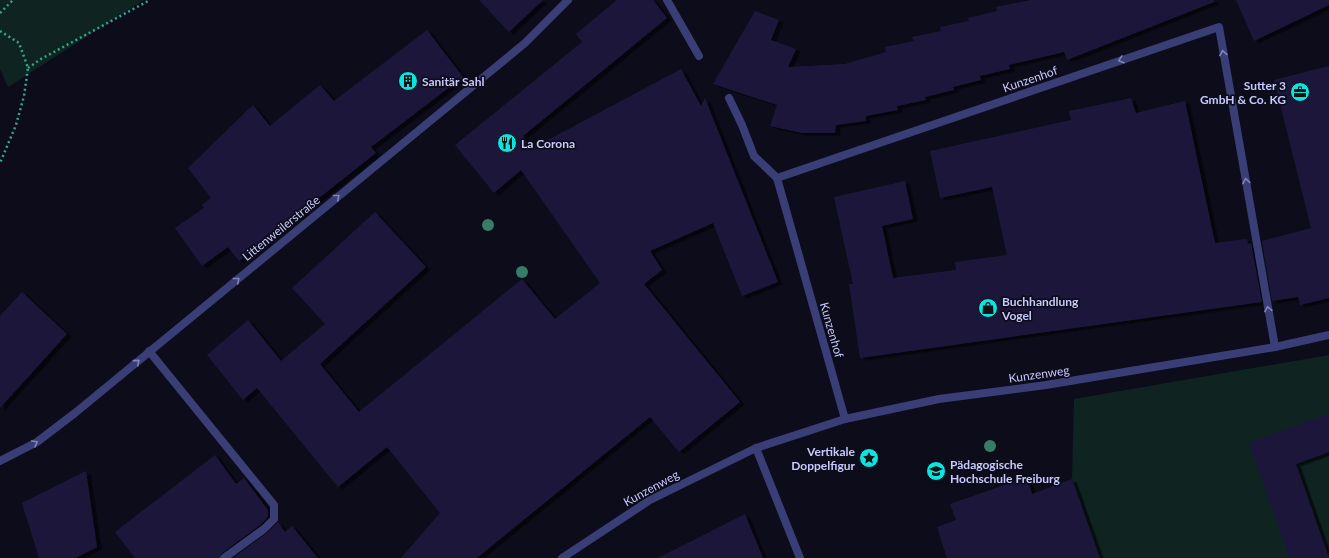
<svg xmlns="http://www.w3.org/2000/svg" width="1329" height="558" font-family="Lato,sans-serif">
	<style>
		.green { fill: #0f2421 }
		.building { fill: #1b193a; filter: url(#shadow) }
		.lines { fill: none; stroke-linecap: round; stroke-linejoin: round }
		.path { stroke: #32a690; stroke-width: 2.5; stroke-dasharray: 2 3; stroke-linecap: butt }
		.lane { stroke: #393e77; stroke-width: 8 }
		.street { stroke: #393e77; stroke-width: 8 }
		.tree { fill: #377c69 }
		.oneway { stroke: #8084ba }
		.labels { text-anchor: middle; dominant-baseline: central; stroke-width: 3.5; stroke-linejoin: round; paint-order: stroke }
		.street-label { font-size: 12px; fill: #c8c9fc; stroke: #0c0c1b }
		.poi-label { font-size: 12px; font-weight: bold; fill: #c8c9fc; stroke: #0c0c1b; text-anchor: start }
	</style>
	<defs>
		<filter id="shadow"><feDropShadow dx="4.5" dy="2.5" stdDeviation="0" flood-color="#0009"/></filter>
	</defs>
	<rect width="100%" height="100%" fill="#0c0c1b"/>
	<g class="green">
		<path d="M 0,0 L 144,0 L 8,87 L 0,69 Z"/>
		<path d="M 1329,355 L 1329,558 L 1100,558 L 1072,479 L 1074,399 Z"/>
	</g>
	<g class="building">
		<path d="M 479,0 L 543,0 L 509,32 Z"/>
		<path d="M 617,0 L 653,0 L 667,18 L 523,136 L 531,149 L 681,69 L 701,106 L 705,98 L 778,282 L 742,296 L 713,223 L 650,251 L 662,270 L 644,284 L 740,402 L 679,452 L 650,417 L 477,558 L 401,558 L 440,513 L 387,447 L 338,487 L 257,388 L 243,400 L 207,355 L 248,320 L 281,361 L 325,324 L 292,288 L 375,212 L 426,267 L 320,364 L 359,412 L 522,279 L 555,319 L 600,283 L 521,170 L 494,193 L 455,145 L 582,42 L 576,34 Z"/>
		<path d="M 1031,0 L 1214,0 L 1214,2 L 1067,60 L 1064,52 L 1009,65 L 1010,69 L 980,76 L 981,80 L 953,87 L 954,90 L 925,97 L 926,100 L 897,106 L 898,110 L 866,116 L 866,121 L 836,125 L 835,133 L 802,133 L 770,126 L 777,105 L 713,84 L 755,11 L 779,20 L 771,40 L 796,49 L 788,67 L 845,64 L 886,52 L 885,47 L 914,41 L 912,37 L 941,31 L 940,27 L 969,21 L 968,18 L 997,11 L 996,7 Z"/>
		<path d="M 1236,0 L 1329,0 L 1329,5 L 1254,41 Z"/>
		<path d="M 427,30 L 463,77 L 371,147 L 376,153 L 239,261 L 228,247 L 202,266 L 175,228 L 204,208 L 202,205 L 211,198 L 188,168 L 253,105 L 270,126 L 320,85 L 334,101 Z"/>
		<path d="M 1329,66 L 1329,298 L 1300,305 L 1298,297 L 1272,301 L 1262,241 L 1311,228 L 1274,80 Z"/>
		<path d="M 1131,98 L 1136,113 L 1185,101 L 1215,243 L 1247,239 L 1248,244 L 1251,243 L 1262,302 L 860,358 L 849,284 L 853,284 L 834,197 L 905,181 L 913,219 L 882,226 L 893,278 L 956,270 L 955,262 L 1007,255 L 992,187 L 940,198 L 930,151 L 1071,120 L 1069,111 Z"/>
		<path d="M 22,292 L 67,334 L 0,408 L 0,316 Z"/>
		<path d="M 1329,413 L 1329,452 L 1296,464 L 1329,558 L 1289,558 L 1249,443 Z"/>
		<path d="M 215,455 L 236,484 L 244,478 L 268,510 L 268,517 L 260,525 L 221,554 L 219,558 L 135,558 L 115,532 Z"/>
		<path d="M 86,471 L 97,547 L 76,558 L 39,558 L 22,503 Z"/>
		<path d="M 1027,477 L 1032,494 L 1072,479 L 1100,558 L 947,558 L 937,527 L 956,520 L 950,504 Z"/>
		<path d="M 745,514 L 763,558 L 658,558 Z"/>
		<path d="M 278,522 L 285,532 L 292,526 L 318,558 L 233,558 L 267,533 Z"/>
	</g>
	<g class="lines">
		<g class="path">
			<path d="M 0,13 L 13,0"/>
			<path d="M 0,31 L 19,43 L 28,68 L 24,96 L 16,125 L 0,163"/>
			<path d="M 28,68 L 41,59 L 150,0"/>
		</g>
		<g class="lane">
			<path d="M 667,0 L 699,56"/>
			<path d="M 729,98 L 742,125 L 754,156 L 777,178"/>
			<path d="M 149,351 L 274,505 L 274,519 L 264,529 L 224,558"/>
			<path d="M 756,448 L 800,558"/>
		</g>
		<g class="street">
			<path d="M 845,419 L 777,178 L 1219,27 L 1275,347"/>
			<path d="M 0,461 L 37,442 L 75,413 L 525,43 L 568,0"/>
			<path d="M 562,558 L 650,500 L 756,448 L 845,419 L 939,399 L 1046,385 L 1275,347 L 1329,335"/>
		</g>
	</g>
	<g class="tree">
		<circle cx="488" cy="225" r="6"/>
		<circle cx="522" cy="272" r="6"/>
		<circle cx="990" cy="446" r="6"/>
	</g>
	<defs><path id="oneway-chevron" d="M-2-3.5L2.5 0L-2 3.5" fill="none" stroke-width="1.6" stroke-linecap="round" stroke-linejoin="round"/></defs>
	<g class="oneway">
		<use href="#oneway-chevron" transform="translate(1223 53) rotate(-100)"/>
		<use href="#oneway-chevron" transform="translate(1121 60) rotate(161)"/>
		<use href="#oneway-chevron" transform="translate(1246 181) rotate(-100)"/>
		<use href="#oneway-chevron" transform="translate(337 197) rotate(-39)"/>
		<use href="#oneway-chevron" transform="translate(237 280) rotate(-39)"/>
		<use href="#oneway-chevron" transform="translate(1268 309) rotate(-100)"/>
		<use href="#oneway-chevron" transform="translate(137 362) rotate(-41)"/>
		<use href="#oneway-chevron" transform="translate(35 443) rotate(-30)"/>
	</g>
	<defs>
		<symbol id="building-disc" viewBox="-11 -11 22 22"><circle r="9.5" fill="#0ce4df" stroke="#0c0c1b"/><path d="M-4-6H4V6H1V3H-1V6H-4ZM-2.5-4.3h1.7v1.8h-1.7ZM.8-4.3h1.7v1.8H.8ZM-2.5-1h1.7V.8h-1.7ZM.8-1h1.7V.8H.8Z" fill="#111"/></symbol>
		<symbol id="office-disc" viewBox="-11 -11 22 22"><circle r="9.5" fill="#0ce4df" stroke="#0c0c1b"/><path d="M-6-3h4V-5.5h4V-3h4V5H-6ZM-1-4.5V-3h2v-1.5ZM-6 0V1H6V0Z" fill="#111"/></symbol>
		<symbol id="restaurant-disc" viewBox="-11 -11 22 22"><circle r="9.5" fill="#0ce4df" stroke="#0c0c1b"/><path d="M-5-6h1v4h1v-4h1v4h1v-4h1v5L-1.5 .5V6h-2V.5L-5-1ZM5-6V6H3V1.5H1.5Q1.5-4 5-6Z" fill="#111"/></symbol>
		<symbol id="shop-disc" viewBox="-11 -11 22 22"><circle r="9.5" fill="#0ce4df" stroke="#0c0c1b"/><path d="M-5-2.5h2.3a2.7 3.5 0 0 1 5.4 0H5L5.5 6h-11ZM-1.5-2.5h3a1.5 2.3 0 0 0-3 0Z" fill="#111"/></symbol>
		<symbol id="sight-disc" viewBox="-11 -11 22 22"><circle r="9.5" fill="#0ce4df" stroke="#0c0c1b"/><path d="M0-6L1.8-2.2L6-1.7L2.9 1.2L3.7 5.4L0 3.3L-3.7 5.4L-2.9 1.2L-6-1.7L-1.8-2.2Z" fill="#111"/></symbol>
		<symbol id="university-disc" viewBox="-11 -11 22 22"><circle r="9.5" fill="#0ce4df" stroke="#0c0c1b"/><path d="M0-5L7-2L0 1L-7-2ZM-4 1L0 2.5L4 1V4Q0 6-4 4Z" fill="#111"/></symbol>
	</defs>
	<g fill-rule="evenodd">
		<use href="#building-disc" x="397" y="70" width="22" height="22"/>
		<use href="#office-disc" x="1289" y="81" width="22" height="22"/>
		<use href="#restaurant-disc" x="496" y="132" width="22" height="22"/>
		<use href="#shop-disc" x="977" y="297" width="22" height="22"/>
		<use href="#sight-disc" x="858" y="447" width="22" height="22"/>
		<use href="#university-disc" x="925" y="460" width="22" height="22"/>
	</g>
	<g class="labels">
		<g class="street-label">
			<text transform="translate(1030 79) rotate(-19)">Kunzenhof</text>
			<text transform="translate(281 228) rotate(-39)">Littenweilerstraße</text>
			<text transform="translate(832 330) rotate(74)">Kunzenhof</text>
			<text transform="translate(1039 374) rotate(-8)">Kunzenweg</text>
			<text transform="translate(651 488) rotate(-29)">Kunzenweg</text>
		</g>
		<g class="poi-label">
			<text x="422" y="81">Sanitär Sahl</text>
			<text x="1286" y="85" text-anchor="end">Sutter 3<tspan x="1286" dy="14">GmbH &amp; Co. KG</tspan></text>
			<text x="521" y="143">La Corona</text>
			<text x="1002" y="301">Buchhandlung<tspan x="1002" dy="14">Vogel</tspan></text>
			<text x="855" y="451" text-anchor="end">Vertikale<tspan x="855" dy="14">Doppelfigur</tspan></text>
			<text x="950" y="464">Pädagogische<tspan x="950" dy="14">Hochschule Freiburg</tspan></text>
		</g>
	</g>
</svg>
